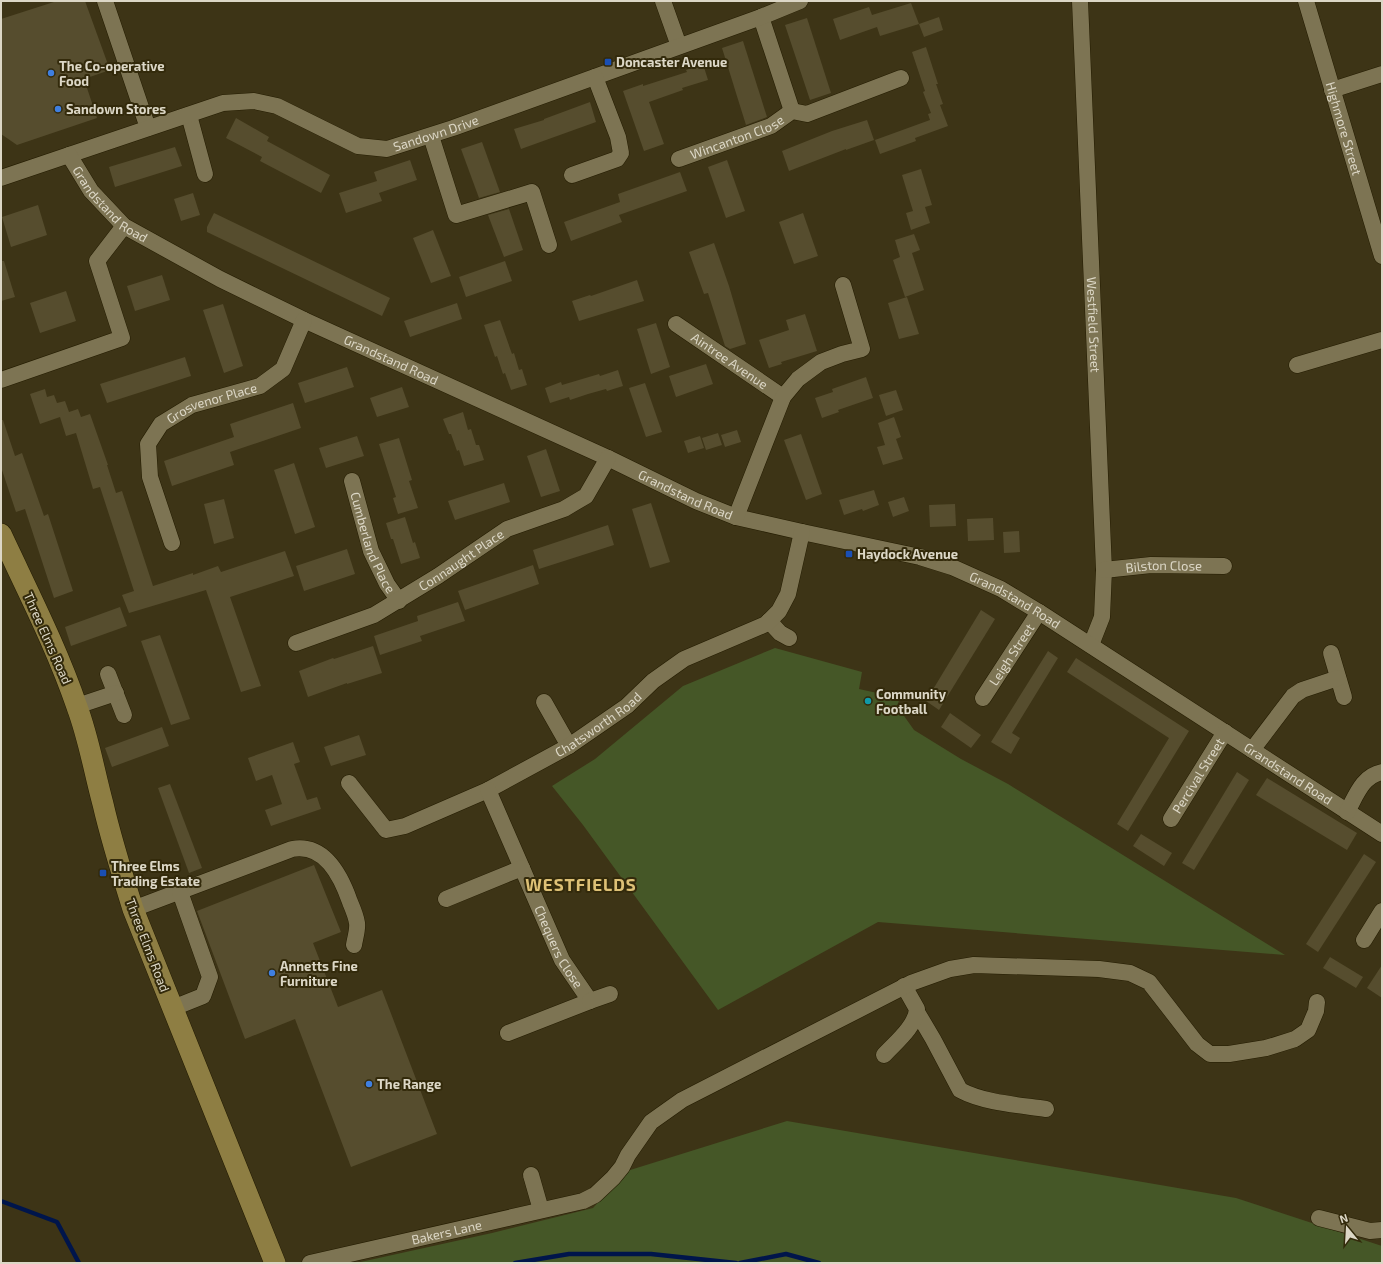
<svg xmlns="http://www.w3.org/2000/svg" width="1383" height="1264" font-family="'Exo 2',sans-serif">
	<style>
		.green { fill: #455727 }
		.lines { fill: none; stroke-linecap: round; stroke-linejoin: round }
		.stream { stroke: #00154b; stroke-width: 4.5 }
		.building { fill: #564d2e }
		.minor-casing { stroke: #241c00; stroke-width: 17 }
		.major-casing { stroke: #241c00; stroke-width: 22 }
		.minor { stroke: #7d7453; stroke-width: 16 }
		.major { stroke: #8e7e43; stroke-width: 21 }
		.transit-dot { fill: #1a4fb4; stroke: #332a0b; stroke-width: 1.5 }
		.shop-dot { fill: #3f7fe0; stroke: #332a0b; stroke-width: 1.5 }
		.culture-dot { fill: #0f9aa8; stroke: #332a0b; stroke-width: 1.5 }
		.labels { text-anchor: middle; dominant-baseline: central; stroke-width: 4; stroke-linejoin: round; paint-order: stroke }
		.poi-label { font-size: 13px; font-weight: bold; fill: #dcd7c6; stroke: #332a0b; text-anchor: start }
		.street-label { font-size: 13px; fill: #dcd7c6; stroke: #332a0b }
		.district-label { font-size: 17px; font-weight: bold; letter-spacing: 1px; fill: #dec176; stroke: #332a0b }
	</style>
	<rect width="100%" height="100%" fill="#3d3416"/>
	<g class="green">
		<path d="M 775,648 L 862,672 L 859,689 L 900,698 L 897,706 L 914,730 L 961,759 L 1008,784 L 1285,955 L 878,922 L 718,1010 L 583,825 L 552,786 L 595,759 L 683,686 Z"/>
		<path d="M 787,1121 L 1236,1198 L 1382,1246 L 1382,1263 L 356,1263 L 492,1233 L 593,1208 L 627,1171 Z"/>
	</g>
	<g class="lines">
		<g class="stream">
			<path d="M 1,1201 L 57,1222 L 79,1263"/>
			<path d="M 515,1263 L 569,1254 L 651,1254 L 736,1263"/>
			<path d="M 740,1263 L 786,1254 L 819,1263"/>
		</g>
	</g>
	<g class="building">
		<path d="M 57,1 L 85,1 L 110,70 L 84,79 L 97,118 L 17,145 L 1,134 L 1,19 Z"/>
		<path d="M 911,3 L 919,24 L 880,36 L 877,27 L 840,40 L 833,19 L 869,7 L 872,15 Z"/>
		<path d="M 939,17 L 943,30 L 924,37 L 919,24 Z"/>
		<path d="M 807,18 L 831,93 L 810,100 L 785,25 Z"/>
		<path d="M 743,41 L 767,117 L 746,125 L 722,48 Z"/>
		<path d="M 926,47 L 938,84 L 936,84 L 943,104 L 940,105 L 948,126 L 915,138 L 916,141 L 880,154 L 875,140 L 930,120 L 928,114 L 931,113 L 923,92 L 925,91 L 912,52 Z"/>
		<path d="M 703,64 L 708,80 L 682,88 L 683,90 L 649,102 L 664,144 L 644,151 L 623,91 L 643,84 L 643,86 L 687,72 L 686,70 Z"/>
		<path d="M 590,102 L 596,122 L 521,149 L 514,129 L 544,120 L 544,119 Z"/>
		<path d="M 236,118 L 269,137 L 267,141 L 330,175 L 321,193 L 260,161 L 262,157 L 226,138 Z"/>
		<path d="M 867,120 L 874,140 L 846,150 L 846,149 L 789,171 L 782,151 L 832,131 Z"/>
		<path d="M 482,142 L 500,192 L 479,198 L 461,149 Z"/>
		<path d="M 175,147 L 182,166 L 115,187 L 109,167 Z"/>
		<path d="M 410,160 L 417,180 L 379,193 L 382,201 L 346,213 L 339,193 L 377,181 L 374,172 Z"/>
		<path d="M 727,160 L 745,211 L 726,218 L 708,167 Z"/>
		<path d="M 921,169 L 932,205 L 925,207 L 930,223 L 911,230 L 906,213 L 913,211 L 902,175 Z"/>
		<path d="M 680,172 L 687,191 L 619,215 L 622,222 L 571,241 L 564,222 L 620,202 L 618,194 Z"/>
		<path d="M 193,193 L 200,215 L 181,221 L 174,199 Z"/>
		<path d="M 38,205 L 47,235 L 11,247 L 2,217 Z"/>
		<path d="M 509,209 L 523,250 L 504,257 L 488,215 Z"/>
		<path d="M 214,213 L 390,298 L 382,316 L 207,232 L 207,227 Z"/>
		<path d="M 803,213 L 818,256 L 794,264 L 779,222 Z"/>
		<path d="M 433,230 L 451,276 L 431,283 L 413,238 Z"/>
		<path d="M 914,234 L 920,250 L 912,253 L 924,290 L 905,297 L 893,260 L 900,257 L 895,240 Z"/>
		<path d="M 714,243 L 729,286 L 746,344 L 730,349 L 725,346 L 708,293 L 704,294 L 689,252 Z"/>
		<path d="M 1,261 L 4,261 L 15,297 L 1,301 Z"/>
		<path d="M 505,261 L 512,281 L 466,297 L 459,277 Z"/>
		<path d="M 162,275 L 170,300 L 135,311 L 127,286 Z"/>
		<path d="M 637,280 L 644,301 L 579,321 L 572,301 L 590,295 L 591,296 Z"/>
		<path d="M 66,291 L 76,321 L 40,333 L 30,303 Z"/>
		<path d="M 907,297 L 919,334 L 899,339 L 888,303 Z"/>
		<path d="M 457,303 L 462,319 L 410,337 L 404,321 Z"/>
		<path d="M 223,304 L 243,366 L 224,373 L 203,310 Z"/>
		<path d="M 805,314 L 817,351 L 781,362 L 782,364 L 769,368 L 759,340 L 789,330 L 786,320 Z"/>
		<path d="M 500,320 L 512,354 L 514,353 L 519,370 L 522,369 L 527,385 L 511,390 L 505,373 L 503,374 L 497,356 L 495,357 L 484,325 Z"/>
		<path d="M 656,323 L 670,367 L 651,374 L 637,329 Z"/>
		<path d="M 185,357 L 191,376 L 107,403 L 100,384 Z"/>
		<path d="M 706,364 L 713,384 L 676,397 L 669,376 Z"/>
		<path d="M 347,367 L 354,387 L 305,403 L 298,383 Z"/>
		<path d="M 618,370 L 623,386 L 607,391 L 606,389 L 588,394 L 570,400 L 569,397 L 550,403 L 545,388 L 561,382 L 562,385 L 599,374 L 600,376 Z"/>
		<path d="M 866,377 L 873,398 L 838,410 L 839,412 L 822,418 L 815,398 L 833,392 L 832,389 Z"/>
		<path d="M 645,383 L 662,432 L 646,437 L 629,388 Z"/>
		<path d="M 402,387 L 409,407 L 377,417 L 370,398 Z"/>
		<path d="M 45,389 L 47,397 L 54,395 L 57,403 L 65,401 L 69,412 L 78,409 L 81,417 L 90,414 L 108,465 L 107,465 L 116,493 L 122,491 L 153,586 L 193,573 L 193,575 L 218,566 L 221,572 L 285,551 L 294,576 L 230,597 L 261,686 L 241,692 L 206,590 L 129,613 L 122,595 L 134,591 L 100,487 L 93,489 L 76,433 L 66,436 L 60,417 L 40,424 L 30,394 Z"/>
		<path d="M 896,390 L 903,410 L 886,416 L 879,395 Z"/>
		<path d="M 293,403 L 301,428 L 230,452 L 234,465 L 172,486 L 164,461 L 234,437 L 230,424 Z"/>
		<path d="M 463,412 L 468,430 L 471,429 L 476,445 L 479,445 L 484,460 L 464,466 L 459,450 L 457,451 L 451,434 L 449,434 L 443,419 Z"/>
		<path d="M 894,417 L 901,437 L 896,439 L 903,459 L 883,465 L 877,447 L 885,445 L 878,423 Z"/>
		<path d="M 1,420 L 3,420 L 15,456 L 22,453 L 44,516 L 48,514 L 73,591 L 54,598 L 25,509 L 16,512 L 1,467 Z"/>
		<path d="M 737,430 L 741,442 L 725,447 L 721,435 Z"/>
		<path d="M 718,433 L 722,445 L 706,450 L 702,438 Z"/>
		<path d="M 801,434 L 822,494 L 806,500 L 784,440 Z"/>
		<path d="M 357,436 L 364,456 L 326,468 L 319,448 Z"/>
		<path d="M 700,436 L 704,448 L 688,453 L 684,441 Z"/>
		<path d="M 399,438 L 412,480 L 409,481 L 418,508 L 398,514 L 393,498 L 396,497 L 379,444 Z"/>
		<path d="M 546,449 L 560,491 L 541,497 L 527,456 Z"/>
		<path d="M 294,463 L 315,527 L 295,534 L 274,470 Z"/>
		<path d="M 504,483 L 510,502 L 455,520 L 448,501 Z"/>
		<path d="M 874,490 L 879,505 L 863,511 L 862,509 L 844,515 L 839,500 Z"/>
		<path d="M 904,497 L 909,511 L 893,517 L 888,502 Z"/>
		<path d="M 224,499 L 234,538 L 214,544 L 204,504 Z"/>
		<path d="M 651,503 L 670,562 L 650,568 L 632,509 Z"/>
		<path d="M 955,504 L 956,526 L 930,527 L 929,505 Z"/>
		<path d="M 405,517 L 413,543 L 415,542 L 420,558 L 401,564 L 393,539 L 391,539 L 386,523 Z"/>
		<path d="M 993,518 L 994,540 L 968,541 L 967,519 Z"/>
		<path d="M 608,525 L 614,545 L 539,569 L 533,550 Z"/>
		<path d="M 1019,531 L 1020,552 L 1004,553 L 1003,532 Z"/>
		<path d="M 347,549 L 355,574 L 304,591 L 296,566 Z"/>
		<path d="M 533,565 L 539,584 L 465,610 L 458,591 Z"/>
		<path d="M 458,602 L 465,621 L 420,636 L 422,641 L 380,655 L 374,636 L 418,621 L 417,616 Z"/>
		<path d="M 120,607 L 127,626 L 71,646 L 65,627 Z"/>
		<path d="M 981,610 L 995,619 L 939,710 L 926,701 Z"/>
		<path d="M 160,635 L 190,719 L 171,725 L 141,641 Z"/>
		<path d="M 373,646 L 382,673 L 347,684 L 347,683 L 308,697 L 299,671 L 333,658 L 334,659 Z"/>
		<path d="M 1048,651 L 1058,658 L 1012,733 L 1020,738 L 1011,754 L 991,742 Z"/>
		<path d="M 1076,658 L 1189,731 L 1128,831 L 1117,824 L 1169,738 L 1067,672 Z"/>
		<path d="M 950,713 L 981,735 L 971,748 L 941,727 Z"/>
		<path d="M 162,727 L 169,746 L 112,767 L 105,748 Z"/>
		<path d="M 359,735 L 366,755 L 331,766 L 324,747 Z"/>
		<path d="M 293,742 L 300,762 L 294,764 L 307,800 L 317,797 L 321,809 L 271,826 L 265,810 L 282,804 L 272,775 L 256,781 L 248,758 Z"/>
		<path d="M 1237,772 L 1249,780 L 1194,870 L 1182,863 Z"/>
		<path d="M 1267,778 L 1357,833 L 1347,850 L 1256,795 Z"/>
		<path d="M 170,784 L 202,868 L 189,873 L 158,788 Z"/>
		<path d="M 1141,834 L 1172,853 L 1164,866 L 1133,846 Z"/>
		<path d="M 1364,854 L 1376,862 L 1318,952 L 1306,944 Z"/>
		<path d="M 314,865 L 341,932 L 313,943 L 338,1007 L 382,990 L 437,1134 L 351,1167 L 295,1019 L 245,1039 L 197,911 Z"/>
		<path d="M 1330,957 L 1363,977 L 1356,988 L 1323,968 Z"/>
		<path d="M 1382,965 L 1382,998 L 1367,988 Z"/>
	</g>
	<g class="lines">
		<defs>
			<g id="minor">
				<path d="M 105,1 L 148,128"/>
				<path d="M 663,1 L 679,46"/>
				<path id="s1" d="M 1080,1 L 1104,570 L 1102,617 L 1091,645"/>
				<path id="s2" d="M 1306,1 L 1382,256"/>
				<path d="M 761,17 L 792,111"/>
				<path d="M 1332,90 L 1382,74"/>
				<path d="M 189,115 L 205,174"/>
				<path d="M 431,136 L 456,215 L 532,192 L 549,245"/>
				<path id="s3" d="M 69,155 L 223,103 L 254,101 L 277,106 L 358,146 L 387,149 L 453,128 L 761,17 L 800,1"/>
				<path id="s4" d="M 679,159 L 771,126 L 792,111 L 807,114 L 901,78"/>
				<path d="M 572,175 L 617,159 L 621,153 L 618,137 L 595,77"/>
				<path id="s5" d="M 1,178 L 69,155 L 91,191 L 124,226 L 220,279 L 304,320 L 608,458 L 696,501 L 736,517 L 802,532 L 920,557 L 952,567 L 1001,589 L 1039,612 L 1382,834"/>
				<path id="s6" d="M 676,324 L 783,397"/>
				<path d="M 1297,365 L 1382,340"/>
				<path d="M 1,380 L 122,338 L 97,261 L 124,226"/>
				<path id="s7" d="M 352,481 L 371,551 L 387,584 L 399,601"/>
				<path d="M 736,517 L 783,397 L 798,379 L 821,362 L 842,354 L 862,349 L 843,285"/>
				<path id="s8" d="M 172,543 L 150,477 L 148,444 L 161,424 L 192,405 L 260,386 L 283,369 L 304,320"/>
				<path id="s9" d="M 1104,570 L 1151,565 L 1224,566"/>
				<path d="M 769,621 L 780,633 L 789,638"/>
				<path id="s10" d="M 296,643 L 374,615 L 438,576 L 507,529 L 564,509 L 586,496 L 608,458"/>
				<path d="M 1331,653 L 1344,697"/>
				<path d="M 108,674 L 124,715"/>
				<path id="s11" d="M 983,698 L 1039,612"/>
				<path d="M 544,702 L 569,746"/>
				<path d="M 77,706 L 116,693"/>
				<path d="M 1252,750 L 1293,696 L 1302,690 L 1338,678"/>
				<path id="s12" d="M 349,783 L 386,830 L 405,826 L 488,790 L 569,746 L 627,706 L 653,681 L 684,659 L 766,624 L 779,611 L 788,594 L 802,532"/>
				<path id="s13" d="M 488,790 L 562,960 L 590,1001 L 508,1033"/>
				<path d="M 1347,812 C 1356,796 1362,776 1382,772"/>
				<path id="s14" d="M 1171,819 L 1225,732"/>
				<path d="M 446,899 L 522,868"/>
				<path d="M 133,909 L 292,849 C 325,843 341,876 350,902 C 353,909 356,916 357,923 C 358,930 355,938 354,945"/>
				<path d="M 1364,940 L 1382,911"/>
				<path d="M 590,1001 L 610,994"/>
				<path d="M 173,1008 L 203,996 L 210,977 L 180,892"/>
				<path d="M 917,1012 L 933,1039 L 960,1090 C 984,1103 1019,1105 1046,1109"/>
				<path d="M 884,1055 C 895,1043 916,1026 917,1009 L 904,986"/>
				<path d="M 531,1175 L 541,1210"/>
				<path d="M 1319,1218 L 1370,1231 L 1382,1230"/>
				<path id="s15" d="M 310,1263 L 583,1201 L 595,1195 L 613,1178 L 622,1167 L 628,1155 L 651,1122 L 682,1100 L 911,983 L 950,969 L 974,965 L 1099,969 L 1130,973 L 1149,982 L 1197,1044 L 1210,1054 L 1229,1054 L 1266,1048 L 1295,1039 L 1308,1030 L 1316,1011 L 1317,1002"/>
			</g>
			<path id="major" d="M 1,534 C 27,590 57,648 77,707 C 89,739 94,771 103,804 C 111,839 122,874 133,909 L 275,1263"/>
		</defs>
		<use href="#minor" class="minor-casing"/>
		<use href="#major" class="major-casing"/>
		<use href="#minor" class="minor"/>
		<use href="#major" class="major"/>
	</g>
	<g class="transit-dot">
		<rect x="604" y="58" width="8" height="8" rx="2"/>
		<rect x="845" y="550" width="8" height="8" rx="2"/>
		<rect x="99" y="869" width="8" height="8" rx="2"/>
	</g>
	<g class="shop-dot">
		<circle cx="51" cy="73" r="4"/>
		<circle cx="58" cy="109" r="4"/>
		<circle cx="272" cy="973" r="4"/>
		<circle cx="369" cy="1084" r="4"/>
	</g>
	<circle class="culture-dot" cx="868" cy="701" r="4"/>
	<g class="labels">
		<g class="poi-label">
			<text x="616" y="62">Doncaster Avenue</text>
			<text x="59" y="66">The Co-operative<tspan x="59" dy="15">Food</tspan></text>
			<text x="66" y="109">Sandown Stores</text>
			<text x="857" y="554">Haydock Avenue</text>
			<text x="876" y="694">Community<tspan x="876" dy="15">Football</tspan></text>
			<text x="111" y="866">Three Elms<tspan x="111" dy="15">Trading Estate</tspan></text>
			<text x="280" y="966">Annetts Fine<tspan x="280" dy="15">Furniture</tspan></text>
			<text x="377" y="1084">The Range</text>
		</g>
		<g class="street-label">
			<text stroke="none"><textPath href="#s2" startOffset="133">Highmore Street</textPath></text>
			<text stroke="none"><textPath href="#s3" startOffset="388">Sandown Drive</textPath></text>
			<text stroke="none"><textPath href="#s4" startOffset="62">Wincanton Close</textPath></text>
			<text stroke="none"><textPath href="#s5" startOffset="137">Grandstand Road</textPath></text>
			<text stroke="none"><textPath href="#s1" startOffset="324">Westfield Street</textPath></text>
			<text stroke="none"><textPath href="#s5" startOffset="461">Grandstand Road</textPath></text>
			<text stroke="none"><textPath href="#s6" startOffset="65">Aintree Avenue</textPath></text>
			<text stroke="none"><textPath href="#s8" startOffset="182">Grosvenor Place</textPath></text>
			<text stroke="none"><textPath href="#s5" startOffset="785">Grandstand Road</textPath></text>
			<text stroke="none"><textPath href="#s7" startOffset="65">Cumberland Place</textPath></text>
			<text stroke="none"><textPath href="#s10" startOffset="186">Connaught Place</textPath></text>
			<text stroke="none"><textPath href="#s9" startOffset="60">Bilston Close</textPath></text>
			<text stroke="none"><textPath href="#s5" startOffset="1133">Grandstand Road</textPath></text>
			<text transform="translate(48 638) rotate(66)">Three Elms Road</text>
			<text stroke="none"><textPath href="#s11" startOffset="52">Leigh Street</textPath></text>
			<text stroke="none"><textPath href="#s12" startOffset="298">Chatsworth Road</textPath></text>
			<text stroke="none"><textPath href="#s5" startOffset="1457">Grandstand Road</textPath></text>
			<text stroke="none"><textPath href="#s14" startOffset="51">Percival Street</textPath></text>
			<text transform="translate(148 945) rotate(69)">Three Elms Road</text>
			<text stroke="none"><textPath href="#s13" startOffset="172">Chequers Close</textPath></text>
			<text stroke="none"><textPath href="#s15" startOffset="140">Bakers Lane</textPath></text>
		</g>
		<g class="district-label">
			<text x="581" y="884">WESTFIELDS</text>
		</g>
	</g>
	<rect width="1383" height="1264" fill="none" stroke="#dcd7c6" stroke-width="4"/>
	<g transform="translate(1347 1228) rotate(342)" stroke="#332a0b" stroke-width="3" paint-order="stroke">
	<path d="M0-3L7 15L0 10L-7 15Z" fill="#dcd7c6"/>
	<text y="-6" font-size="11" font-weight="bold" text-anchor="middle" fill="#dcd7c6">N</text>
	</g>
</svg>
